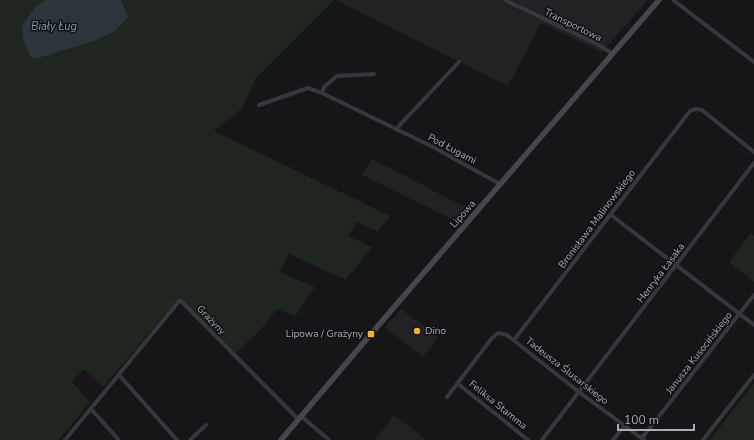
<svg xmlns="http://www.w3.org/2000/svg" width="754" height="440" font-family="'Nunito Sans',sans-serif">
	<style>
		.built { fill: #222225 }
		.green { fill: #1e261f }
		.water { fill: #2c353c }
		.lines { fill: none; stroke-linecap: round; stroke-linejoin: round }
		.street { stroke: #37383d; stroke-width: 4 }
		.secondary { stroke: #45474d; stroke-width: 5.5 }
		.poi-dot { fill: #f2b134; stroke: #111113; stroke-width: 1.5 }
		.labels { text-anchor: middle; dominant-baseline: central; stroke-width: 3; stroke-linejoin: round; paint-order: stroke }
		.street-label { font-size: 10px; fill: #a8adb8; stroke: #111113 }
		.poi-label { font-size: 10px; fill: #a8adb8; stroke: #111113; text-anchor: start }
		.water-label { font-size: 11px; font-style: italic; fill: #7f9bb3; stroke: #111113 }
	</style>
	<rect width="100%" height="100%" fill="#161618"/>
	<g class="built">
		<path d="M 336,0 L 648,0 L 602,52 L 541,23 L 508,86 Z"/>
		<path d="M 372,159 L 469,209 L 457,222 L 362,175 Z"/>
		<path d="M 401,309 L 438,337 L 423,357 L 385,328 Z"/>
		<path d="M 394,415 L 427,440 L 375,440 Z"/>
	</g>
	<g class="green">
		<path d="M 0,0 L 334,0 L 256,78 L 242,109 L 214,131 L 390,216 L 378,232 L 357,222 L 348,236 L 372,247 L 346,280 L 289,254 L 279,272 L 315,287 L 295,316 L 277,309 L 261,329 L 236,353 L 180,297 L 103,387 L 84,369 L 72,382 L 90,402 L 59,440 L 0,440 Z"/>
		<path d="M 751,233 L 754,236 L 754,282 L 729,262 Z"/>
		<path d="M 754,383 L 754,440 L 710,440 Z"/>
	</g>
	<path class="water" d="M 46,0 L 121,0 L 128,17 L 115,31 L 94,41 L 35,59 L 30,56 L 23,38 L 22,25 L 36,6 Z"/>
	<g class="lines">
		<g class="street">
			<path d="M 505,0 L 599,45 L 613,54"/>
			<path d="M 673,0 L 754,62"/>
			<path d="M 374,74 L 337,76 L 324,87 L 322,93 L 431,146 L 500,184"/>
			<path d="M 259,105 L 308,88 L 322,93"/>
			<path d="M 396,129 L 459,62"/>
			<path d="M 611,215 L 754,325"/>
			<path d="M 514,340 L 690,111 L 696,109 L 702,110 L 754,152"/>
			<path d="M 119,375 L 177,440"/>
			<path d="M 457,383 L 528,440"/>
			<path d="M 447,397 L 492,338 L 498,333 L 507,335 L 579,392 L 644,440"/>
			<path d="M 91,409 L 119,440"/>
			<path d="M 301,416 L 329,440"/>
			<path d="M 642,438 L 754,295"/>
			<path d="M 65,440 L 180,300 L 298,419"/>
			<path d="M 190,440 L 206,425"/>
			<path d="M 542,440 L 754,163"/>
			<path d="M 613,440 L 625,425"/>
			<path d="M 703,440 L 754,375"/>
		</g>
		<path class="secondary" d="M 281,440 L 371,334 L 659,0"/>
	</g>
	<g class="poi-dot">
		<circle cx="417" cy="331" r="4"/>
		<rect x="367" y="330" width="8" height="8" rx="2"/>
	</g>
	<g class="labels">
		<g class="street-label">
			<text transform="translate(573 25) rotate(26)">Transportowa</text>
			<text transform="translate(452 149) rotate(28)">Pod Ługami</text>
			<text transform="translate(463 214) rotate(-49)">Lipowa</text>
			<text transform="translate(597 219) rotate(-53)">Bronisława Malinowskiego</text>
			<text transform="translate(661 273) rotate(-53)">Henryka Łasaka</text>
			<text transform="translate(211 320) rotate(46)">Grażyny</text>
			<text transform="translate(699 353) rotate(-52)">Janusza Kusocińskiego</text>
			<text transform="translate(567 371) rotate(38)">Tadeusza Ślusarskiego</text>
			<text transform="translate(498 405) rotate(39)">Feliksa Stamma</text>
		</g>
		<g class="poi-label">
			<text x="425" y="331">Dino</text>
			<text x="363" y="334" text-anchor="end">Lipowa / Grażyny</text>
		</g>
		<g class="water-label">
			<text x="54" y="26">Biały Ług</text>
		</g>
	</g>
	<path d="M618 424v6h76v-6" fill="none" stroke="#a8adb8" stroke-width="2"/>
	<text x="624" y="424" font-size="12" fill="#a8adb8" stroke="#111113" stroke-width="3" paint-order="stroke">100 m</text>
</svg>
